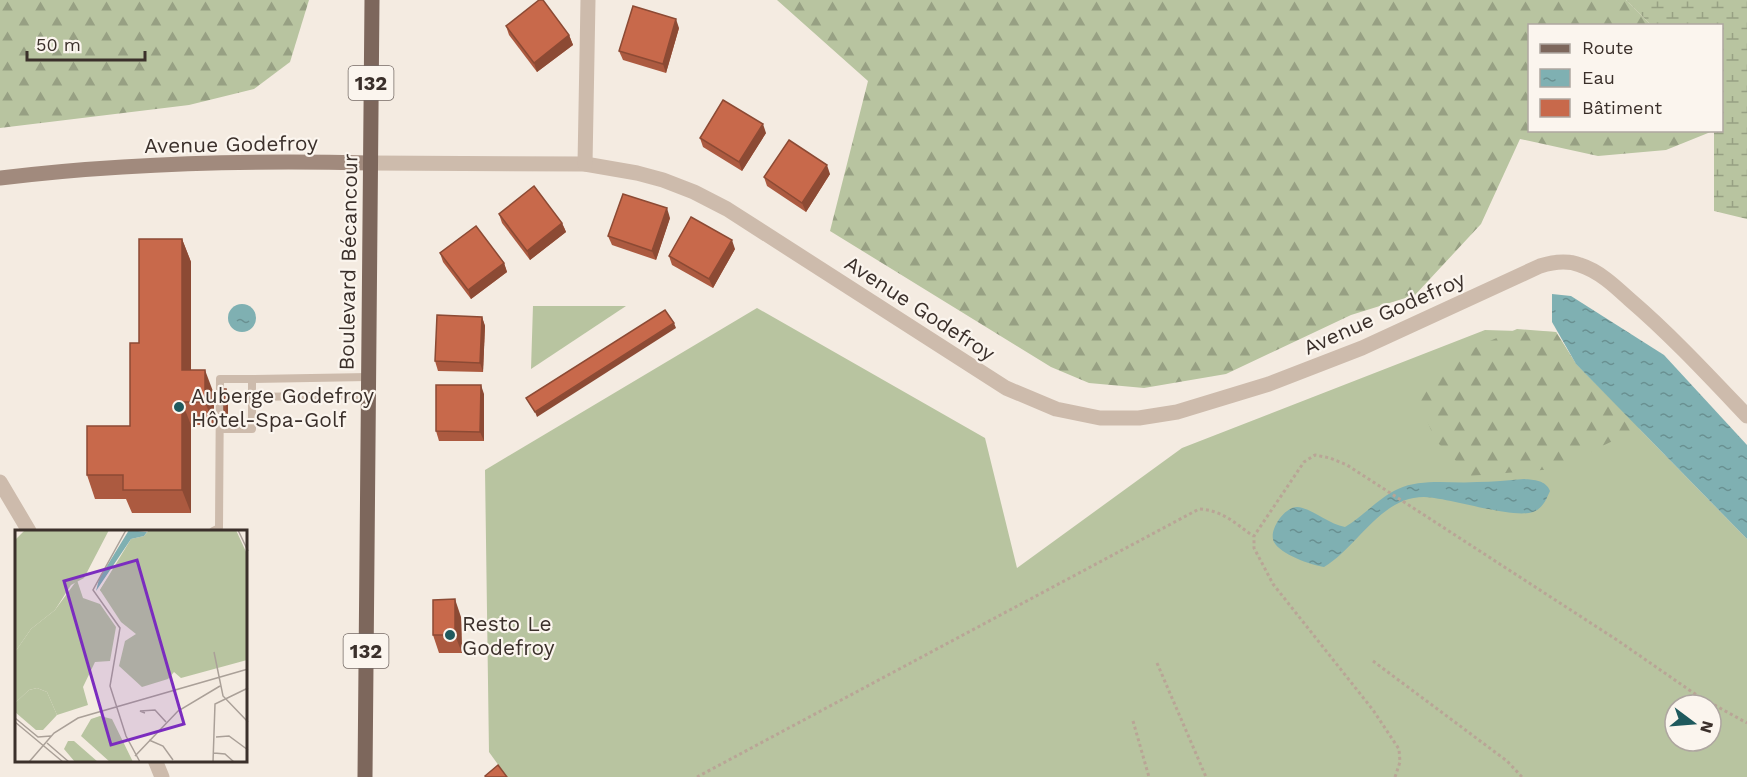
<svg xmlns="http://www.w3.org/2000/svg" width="1747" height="777" font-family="'Work Sans',sans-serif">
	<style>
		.grass { fill: #b8c4a0; fill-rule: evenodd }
		.forest { fill: url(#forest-firs) }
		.wetland { fill: url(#wetland-marsh) }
		.water { fill: url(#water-ripples) }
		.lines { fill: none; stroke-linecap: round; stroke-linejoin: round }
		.path { stroke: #b9a596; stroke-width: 3; stroke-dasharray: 3 3; stroke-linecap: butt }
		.lane { stroke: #cdbbac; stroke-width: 8 }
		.street { stroke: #cdbbac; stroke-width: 15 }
		.secondary { stroke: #a18a7d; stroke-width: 15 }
		.primary { stroke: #7d675c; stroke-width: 15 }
		.wall { fill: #ac5a40 }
		.shaded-wall { fill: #8c4a34 }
		.building { fill: #c8694b; stroke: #8c4a34; stroke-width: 1.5 }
		.poi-dot { fill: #1f5a5e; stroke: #fbf5ee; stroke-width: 2 }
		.labels { text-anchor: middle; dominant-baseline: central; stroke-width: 4.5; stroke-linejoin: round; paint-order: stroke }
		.shield { fill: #fbf5ee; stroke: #756b66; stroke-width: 1.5 }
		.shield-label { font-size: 20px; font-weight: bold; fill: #3b302b }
		.street-label { font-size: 21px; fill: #3b302b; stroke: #fbf5ee }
		.poi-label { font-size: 21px; fill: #3b302b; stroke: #fbf5ee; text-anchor: start }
		.inset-road { fill: none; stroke: #aaa098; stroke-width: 1.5 }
		.view { fill: #7b2cbf; fill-opacity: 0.15; stroke: #7b2cbf; stroke-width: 3 }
		.inset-edge { fill: none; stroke: #3b302b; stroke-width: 3 }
	</style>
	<defs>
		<pattern id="forest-firs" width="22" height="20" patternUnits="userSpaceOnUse" patternTransform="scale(1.5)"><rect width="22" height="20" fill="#b8c4a0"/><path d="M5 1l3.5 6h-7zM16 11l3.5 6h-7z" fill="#97a083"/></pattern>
		<pattern id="wetland-marsh" width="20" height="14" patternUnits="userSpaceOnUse" patternTransform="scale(1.5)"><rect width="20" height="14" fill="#b8c4a0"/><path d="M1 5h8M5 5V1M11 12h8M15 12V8" fill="none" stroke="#97a083"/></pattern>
		<pattern id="water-ripples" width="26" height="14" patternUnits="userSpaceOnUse" patternTransform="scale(1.5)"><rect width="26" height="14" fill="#7fb0b2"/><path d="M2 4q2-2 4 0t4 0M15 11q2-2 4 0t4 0" fill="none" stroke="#699091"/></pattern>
	</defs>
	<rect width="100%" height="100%" fill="#f4ebe1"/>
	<g class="grass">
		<path d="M 533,306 L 626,306 L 531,369 Z"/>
		<path d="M 757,308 L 985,438 L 1017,568 L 1182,448 L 1485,330 L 1556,332 L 1576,364 L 1747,539 L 1747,777 L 507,777 L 489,752 L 485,470 ZM 1675,705 L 1711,705 L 1711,741 L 1675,741 Z"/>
	</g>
	<g class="forest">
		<path d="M 0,0 L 309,0 L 290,62 L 254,89 L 189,105 L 0,128 Z"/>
		<path d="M 777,0 L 1626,0 L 1651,25 L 1530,26 L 1530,130 L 1713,131 L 1666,150 L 1598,156 L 1520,139 L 1481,224 L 1415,295 L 1351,315 L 1226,374 L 1144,388 L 1089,383 L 1051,367 L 830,231 L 868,81 Z"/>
		<path d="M 1517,329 L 1556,332 L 1576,364 L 1640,428 L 1554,469 L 1471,476 L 1436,441 L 1415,394 L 1440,363 Z"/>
	</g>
	<path class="wetland" d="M 1626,0 L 1747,0 L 1747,219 L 1714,211 L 1714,131 L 1722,130 L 1722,26 L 1651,25 Z"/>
	<g class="water">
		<path d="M 1552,294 L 1571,296 L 1664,355 L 1747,445 L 1747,539 L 1576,364 L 1552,322 Z"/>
		<circle cx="242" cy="318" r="14"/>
		<path d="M 1524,479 C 1534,480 1546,480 1550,491 C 1546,500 1543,508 1533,512 C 1512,519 1451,498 1424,497 C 1380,497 1358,547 1324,567 C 1311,565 1280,554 1274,542 C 1268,531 1284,507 1297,507 C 1312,508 1328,524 1345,527 C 1364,516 1378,498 1398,489 C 1422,478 1452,484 1477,482 C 1493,482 1508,480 1524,479 Z"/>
	</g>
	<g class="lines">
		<g class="path">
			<path d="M 1373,661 L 1507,761 L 1522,777"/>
			<path d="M 1157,663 L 1206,777"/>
			<path d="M 1133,721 L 1149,777"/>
			<path d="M 697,777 L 1199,509 C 1222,510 1235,523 1253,536"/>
			<path d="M 1395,777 L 1400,762 L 1399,749 L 1373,710 L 1273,584 L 1254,548 L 1254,536 L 1304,462 L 1315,455 L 1330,458 L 1347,465 L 1617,640 L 1698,696 L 1747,723"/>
		</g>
		<g class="lane">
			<path d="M 252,379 L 368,377"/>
			<path d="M 252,397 L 368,395"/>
			<path d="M 213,531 L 219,528 L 220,379 L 252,379 L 252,429 L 220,429"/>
		</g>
		<g class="street">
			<path d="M 370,163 L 585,164 L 637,173 L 663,180 L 694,192 L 727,209 L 1006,388 L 1056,409 L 1100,418 L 1139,418 L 1177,412 L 1269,384 L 1362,348 L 1540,266 C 1553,262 1567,260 1580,265 C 1599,271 1615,286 1629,299 C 1671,335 1709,376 1747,416"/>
			<path d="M 585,164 L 588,0"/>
			<path d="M 0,482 L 29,531"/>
			<path d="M 155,760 L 162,777"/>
		</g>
		<path class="secondary" d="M 0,178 C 122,163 247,160 370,163"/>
		<path class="primary" d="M 365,777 L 372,0"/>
	</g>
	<g class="wall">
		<path d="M 506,26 L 569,35 L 573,45 L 537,72 L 509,35 Z"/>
		<path d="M 679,28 L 666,73 L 623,60 L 619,51 Z"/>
		<path d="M 766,133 L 742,171 L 703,147 L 700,138 Z"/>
		<path d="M 830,174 L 806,212 L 767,186 L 764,177 Z"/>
		<path d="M 499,214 L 562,223 L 566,232 L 530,260 L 502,223 Z"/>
		<path d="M 670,218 L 656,260 L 612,245 L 608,236 Z"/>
		<path d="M 182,239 L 191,262 L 191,370 L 214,394 L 214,425 L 191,425 L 191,513 L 132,513 L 126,499 L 95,499 L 87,475 L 130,426 Z"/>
		<path d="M 735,249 L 713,288 L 672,265 L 669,256 Z"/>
		<path d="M 440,253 L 504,263 L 507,272 L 471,299 L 443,262 Z"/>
		<path d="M 482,317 L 485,326 L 483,372 L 438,371 L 435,361 Z"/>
		<path d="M 484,394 L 484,441 L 439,441 L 436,431 Z"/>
		<path d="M 461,617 L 462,653 L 439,653 L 433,635 Z"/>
	</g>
	<g class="shaded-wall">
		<path d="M 676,19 L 679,28 L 666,73 L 663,64 Z"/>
		<path d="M 569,35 L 573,45 L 537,72 L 534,63 Z"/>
		<path d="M 763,124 L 766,133 L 742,171 L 739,162 Z"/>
		<path d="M 827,165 L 830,174 L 806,212 L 802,203 Z"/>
		<path d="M 667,208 L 670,218 L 656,260 L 652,251 Z"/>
		<path d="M 562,223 L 566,232 L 530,260 L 527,251 Z"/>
		<path d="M 182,239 L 191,262 L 191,393 L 182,370 Z"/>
		<path d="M 732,240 L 735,249 L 713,288 L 709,279 Z"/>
		<path d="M 504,263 L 507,272 L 471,299 L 468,290 Z"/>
		<path d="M 482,317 L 485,326 L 483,372 L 480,363 Z"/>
		<path d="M 674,323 L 676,328 L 537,417 L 535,412 Z"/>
		<path d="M 205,370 L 214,394 L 214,425 L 205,402 Z"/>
		<path d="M 481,385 L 484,394 L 484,441 L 480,432 Z"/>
		<path d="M 226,389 L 228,394 L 228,423 L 226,418 Z"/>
		<path d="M 182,402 L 191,425 L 191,513 L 182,490 Z"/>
		<path d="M 455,599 L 461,617 L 462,653 L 455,635 Z"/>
	</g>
	<g class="building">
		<path d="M 539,0 L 543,0 L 569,35 L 534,63 L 506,26 Z"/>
		<path d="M 633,6 L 676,19 L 663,64 L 619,51 Z"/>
		<path d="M 723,100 L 763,124 L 739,162 L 700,138 Z"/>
		<path d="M 789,140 L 827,165 L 802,203 L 764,177 Z"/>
		<path d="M 534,186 L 562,223 L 527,251 L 499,214 Z"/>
		<path d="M 623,194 L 667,208 L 652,251 L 608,236 Z"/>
		<path d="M 691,217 L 732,240 L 709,279 L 669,256 Z"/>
		<path d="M 476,226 L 504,263 L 468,290 L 440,253 Z"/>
		<path d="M 139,239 L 182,239 L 182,370 L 205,370 L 205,402 L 182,402 L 182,490 L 123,490 L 123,475 L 87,475 L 87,426 L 130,426 L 130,343 L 139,343 Z"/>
		<path d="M 665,310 L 674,323 L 535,412 L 526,398 Z"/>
		<path d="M 437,315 L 482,317 L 480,363 L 435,361 Z"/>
		<path d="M 436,385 L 481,385 L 480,432 L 436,431 Z"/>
		<rect x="224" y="389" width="2" height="29"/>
		<path d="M 455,599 L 455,635 L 433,635 L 433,600 Z"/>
		<path d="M 498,765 L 507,777 L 486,777 L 485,776 Z"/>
	</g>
	<g class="poi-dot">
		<circle cx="179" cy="407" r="6"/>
		<circle cx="450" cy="635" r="6"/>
	</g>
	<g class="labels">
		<g class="shield">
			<rect x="348.5" y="66" width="45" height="34" rx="4.5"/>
			<rect x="343.5" y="634" width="45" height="34" rx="4.5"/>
		</g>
		<g class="shield-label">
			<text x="371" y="83">132</text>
			<text x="366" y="651">132</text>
		</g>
		<g class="street-label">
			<text transform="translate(231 144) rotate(-1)">Avenue Godefroy</text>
			<text transform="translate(348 262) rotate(-89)">Boulevard Bécancour</text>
			<text transform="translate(920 308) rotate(33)">Avenue Godefroy</text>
			<text transform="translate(1384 313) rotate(-24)">Avenue Godefroy</text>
		</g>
		<g class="poi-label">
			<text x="191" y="395">Auberge Godefroy<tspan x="191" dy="24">Hôtel-Spa-Golf</tspan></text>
			<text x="462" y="623">Resto Le<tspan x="462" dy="24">Godefroy</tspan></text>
		</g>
	</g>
	<g transform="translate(15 530)">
		<rect width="232" height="232" fill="#f4ebe1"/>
		<path d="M 134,0 L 221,0 L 232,24 L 232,130 L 166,148 L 159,142 L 153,149 L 127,157 L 104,136 L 110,111 L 121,104 L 106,92 L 85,60 L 116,9 L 129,6 ZM 22,158 L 32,162 L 42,185 L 28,200 L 21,200 L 0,182 L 0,173 L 14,160 Z" fill="#b8c4a0"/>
		<path d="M 92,49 L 101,64 L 95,71 L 85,60 ZM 62,50 L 68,68 L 85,74 L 101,97 L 95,131 L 80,132 L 68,157 L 73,175 L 42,185 L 32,162 L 22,158 L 14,160 L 0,173 L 0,122 L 16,99 L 40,80 ZM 85,186 L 97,189 L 118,232 L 95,232 L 66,206 L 76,189 ZM 53,211 L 59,211 L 83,232 L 60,232 L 49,219 Z" fill="#b8c4a0"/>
		<path d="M 10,0 L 94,0 L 69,48 L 56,55 L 40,80 L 16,99 L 0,122 L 0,10 Z" fill="#b8c4a0"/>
		<path d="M 114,0 L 132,2 L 129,6 L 116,9 L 81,61 L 84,49 Z" fill="#7fb0b2"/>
		<path class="inset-road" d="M 111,0 L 78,60 L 105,98 L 95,156 L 111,206 L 125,232M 223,0 L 233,21M 199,122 L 208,166 L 233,192M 130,183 L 125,181 L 140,180 L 151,192M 0,188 L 23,207 L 36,206M 0,192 L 48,232M 201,207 L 214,206 L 233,220M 134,210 L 148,216 L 158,230M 32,213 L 54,232M 199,223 L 210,224 L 219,232M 120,226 L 163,181 L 205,156M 14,232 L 39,203 L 63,188 L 233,139M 198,232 L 200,174 L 233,158"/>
		<path class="view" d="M 122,30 L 169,194 L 96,215 L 49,51 Z"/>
		<rect width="232" height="232" class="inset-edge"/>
	</g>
	<rect x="1528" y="24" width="195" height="108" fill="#fbf5ee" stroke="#aea6a0" stroke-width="1.5"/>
	<rect x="1540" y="44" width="30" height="9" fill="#7d675c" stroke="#aea6a0" stroke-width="1.5"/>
	<text x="1582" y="54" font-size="18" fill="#3b302b">Route</text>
	<rect x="1540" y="69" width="30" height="18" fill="url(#water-ripples)" stroke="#aea6a0" stroke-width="1.5"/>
	<text x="1582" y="84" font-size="18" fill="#3b302b">Eau</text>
	<rect x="1540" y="99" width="30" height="18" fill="#c8694b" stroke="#aea6a0" stroke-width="1.5"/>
	<text x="1582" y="114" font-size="18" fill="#3b302b">Bâtiment</text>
	<g transform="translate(1693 723) rotate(106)"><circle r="28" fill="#fbf5ee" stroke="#aea6a0" stroke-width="1.5"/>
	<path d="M0-4.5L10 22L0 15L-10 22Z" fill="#1f5a5e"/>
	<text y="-9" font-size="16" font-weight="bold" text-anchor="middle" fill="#3b302b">N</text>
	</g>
	<path d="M27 51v9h118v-9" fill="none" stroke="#3b302b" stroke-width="3"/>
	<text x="36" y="51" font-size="18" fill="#3b302b" stroke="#fbf5ee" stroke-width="4.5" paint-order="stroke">50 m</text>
</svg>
